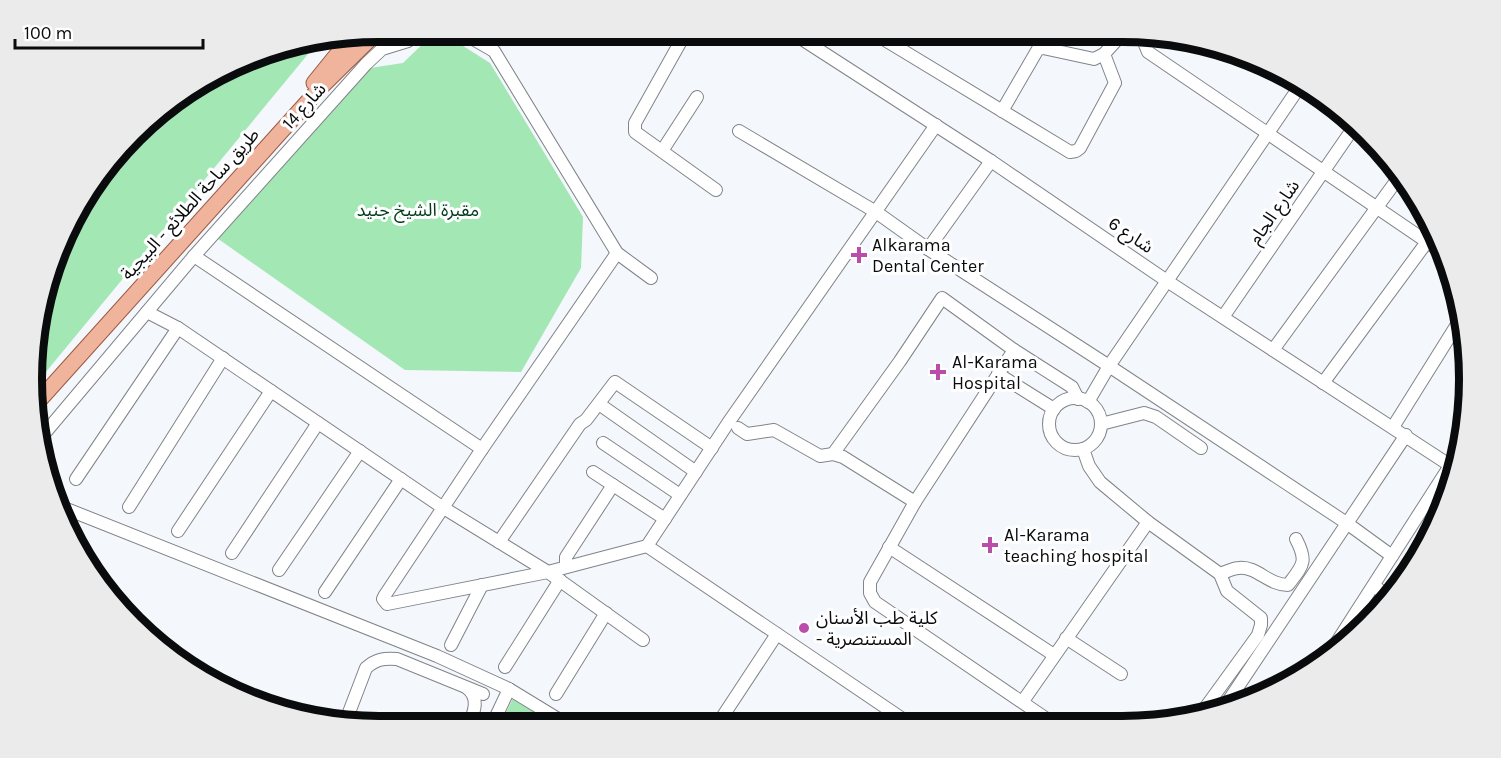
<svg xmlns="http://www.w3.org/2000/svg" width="1501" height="758" font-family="Karla,'Noto Sans Arabic',sans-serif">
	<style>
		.green { fill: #a3e7b5 }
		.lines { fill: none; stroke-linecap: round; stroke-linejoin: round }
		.minor-casing { stroke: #818488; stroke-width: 14 }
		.major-casing { stroke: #995840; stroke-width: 17 }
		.minor { stroke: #fff; stroke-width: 12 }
		.major { stroke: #f0b49d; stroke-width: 15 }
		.poi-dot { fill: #bc4caa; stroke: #fff; stroke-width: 2 }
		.labels { text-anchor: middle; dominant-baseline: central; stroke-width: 6; stroke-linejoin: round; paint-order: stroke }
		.street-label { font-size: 18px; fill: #0a0b0d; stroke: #fff }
		.park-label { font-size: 18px; fill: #003b1a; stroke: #fff }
		.poi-label { font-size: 18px; fill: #0a0b0d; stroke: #fff; text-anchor: start }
		.rim { fill: none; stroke: #0a0b0d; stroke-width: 8 }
	</style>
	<rect width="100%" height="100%" fill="#f4f7fb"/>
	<g class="green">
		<path d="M 435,32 L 441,32 L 490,63 L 583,217 L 581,268 L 521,372 L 405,370 L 214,236 L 357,70 L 403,63 Z"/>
		<path d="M 318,42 L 36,384 L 38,311 L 78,205 L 167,104 L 267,50 Z"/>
		<path d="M 513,698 L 559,725 L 500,725 Z"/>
	</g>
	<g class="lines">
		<defs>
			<g id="minor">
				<path d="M 461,32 L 494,51 L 617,253 L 651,278"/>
				<path d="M 686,32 L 635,123 L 635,132 L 716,190"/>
				<path d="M 791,32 L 991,161 L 1167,281 L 1451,466"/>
				<path d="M 872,32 L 1070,152 L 1076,151 L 1080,148 L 1115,83 L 1104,54 L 1124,32"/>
				<path d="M 1140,32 L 1148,52 L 1442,252"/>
				<path d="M 1002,111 L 1038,49 L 1043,48 L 1094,59 L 1104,54"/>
				<path d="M 739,131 L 876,212 L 928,249 L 1109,366 L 1348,524 L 1392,556"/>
				<path d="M 662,151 L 697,97"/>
				<path d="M 928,249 L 991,161"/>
				<path d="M 617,253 L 482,449 L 385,595 L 383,599 L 387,604 L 548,572 L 647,546 L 728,423 L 936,125"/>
				<path d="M 194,256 L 482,449"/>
				<path d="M 147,312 L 178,328 L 442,507 L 548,572 L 643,640"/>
				<path d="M 1223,317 L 1354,127"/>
				<path d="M 1273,350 L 1399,177"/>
				<path d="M 998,374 L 1054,409"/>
				<path d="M 1323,383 L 1432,235"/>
				<circle cx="1075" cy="424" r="26"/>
				<path d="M 1088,402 L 1109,366 L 1300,86"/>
				<path d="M 599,404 L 696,472"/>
				<path d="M 1101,424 L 1144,413 L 1156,417 L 1201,448"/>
				<path d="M 1393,427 L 1458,323"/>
				<path d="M 738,428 L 747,434 L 774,430 L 820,456 L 833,454 L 843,457 L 915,502 L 1014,350"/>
				<path d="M 39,440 L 194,256 L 366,64 L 382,49 L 408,41 L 420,32"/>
				<path d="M 603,443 L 680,495"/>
				<path d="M 1083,449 L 1089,466 L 1100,482 L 1148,522 L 1220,574 L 1227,591 L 1261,618 L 1261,625 L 1258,635 L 1200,715"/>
				<path d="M 833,454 L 900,361 L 942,298 L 1014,350 L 1072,387 L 1078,399"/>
				<path d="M 593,472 L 665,519"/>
				<path d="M 76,479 L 178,328"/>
				<path d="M 915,502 L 870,582 L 870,593 L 875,602 L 1054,724"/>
				<path d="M 59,506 L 437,656 L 509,689 L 568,725"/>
				<path d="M 129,507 L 223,358"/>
				<path d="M 178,531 L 271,391"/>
				<path d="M 499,542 L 580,424 L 586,420 L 615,382 L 712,448"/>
				<path d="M 647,546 L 910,724"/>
				<path d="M 889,547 L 1054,655"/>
				<path d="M 232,553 L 318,423"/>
				<path d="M 566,567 L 566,557 L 613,485"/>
				<path d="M 279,570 L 360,451"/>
				<path d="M 1220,574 C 1226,572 1233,568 1239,568 C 1257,566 1268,585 1288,585 C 1303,565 1308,562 1296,539"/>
				<path d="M 1374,586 L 1391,598"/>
				<path d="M 325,592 L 401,479"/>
				<path d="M 1066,638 L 1121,674"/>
				<path d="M 451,645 L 482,585"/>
				<path d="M 1326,659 L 1453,461"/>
				<path d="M 505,667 L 560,580"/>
				<path d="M 467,688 C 480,698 474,712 469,725"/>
				<path d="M 556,694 L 606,613"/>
				<path d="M 1023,701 L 1148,522"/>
				<path d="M 1223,709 L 1406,435"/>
				<path d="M 345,723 L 366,668 C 376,659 384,658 397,659 L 483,694"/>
				<path d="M 492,725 L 509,689"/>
				<path d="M 717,725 L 777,634"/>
			</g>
			<g id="major">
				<path d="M 314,83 L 352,36"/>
				<path d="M 35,405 L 321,87 L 377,32"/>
			</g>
		</defs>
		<use href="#minor" class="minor-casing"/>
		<use href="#major" class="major-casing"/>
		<use href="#minor" class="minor"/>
		<use href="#major" class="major"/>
	</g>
	<g class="poi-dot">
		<path d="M856 246h6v6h6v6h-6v6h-6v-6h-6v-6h6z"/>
		<path d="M935 363h6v6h6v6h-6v6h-6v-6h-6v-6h6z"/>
		<path d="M987 536h6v6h6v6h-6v6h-6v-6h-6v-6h6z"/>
		<circle cx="804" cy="628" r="6"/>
	</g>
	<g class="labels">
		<g class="street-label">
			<text transform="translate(304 106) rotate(-48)">شارع 14</text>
			<text transform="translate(190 204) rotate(-48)">طريق ساحة الطلائع - البيجية</text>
			<text transform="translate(1274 212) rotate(-55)">شارع الجام</text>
			<text transform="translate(1131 235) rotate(34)">شارع 6</text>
		</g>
		<g class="park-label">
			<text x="418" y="210">مقبرة الشيخ جنيد</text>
		</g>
		<g class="poi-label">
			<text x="872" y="245">Alkarama<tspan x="872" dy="21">Dental Center</tspan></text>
			<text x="952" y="362">Al-Karama<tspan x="952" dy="21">Hospital</tspan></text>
			<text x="1004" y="535">Al-Karama<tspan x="1004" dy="21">teaching hospital</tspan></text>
			<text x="816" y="618">كلية طب الأسنان<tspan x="816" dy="21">- المستنصرية</tspan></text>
		</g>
	</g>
	<path d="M0 0H1501V758H0ZM379 42H1122A337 337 0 0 1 1459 379V379A337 337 0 0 1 1122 716H379A337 337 0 0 1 42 379V379A337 337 0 0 1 379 42Z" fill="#ebebec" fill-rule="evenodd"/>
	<path class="rim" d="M379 42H1122A337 337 0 0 1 1459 379V379A337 337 0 0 1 1122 716H379A337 337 0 0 1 42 379V379A337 337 0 0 1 379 42Z"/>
	<path d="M15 39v9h188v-9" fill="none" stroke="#0a0b0d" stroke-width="3"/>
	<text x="24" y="39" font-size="18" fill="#0a0b0d" stroke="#ffffff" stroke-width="4.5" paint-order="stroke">100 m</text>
</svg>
